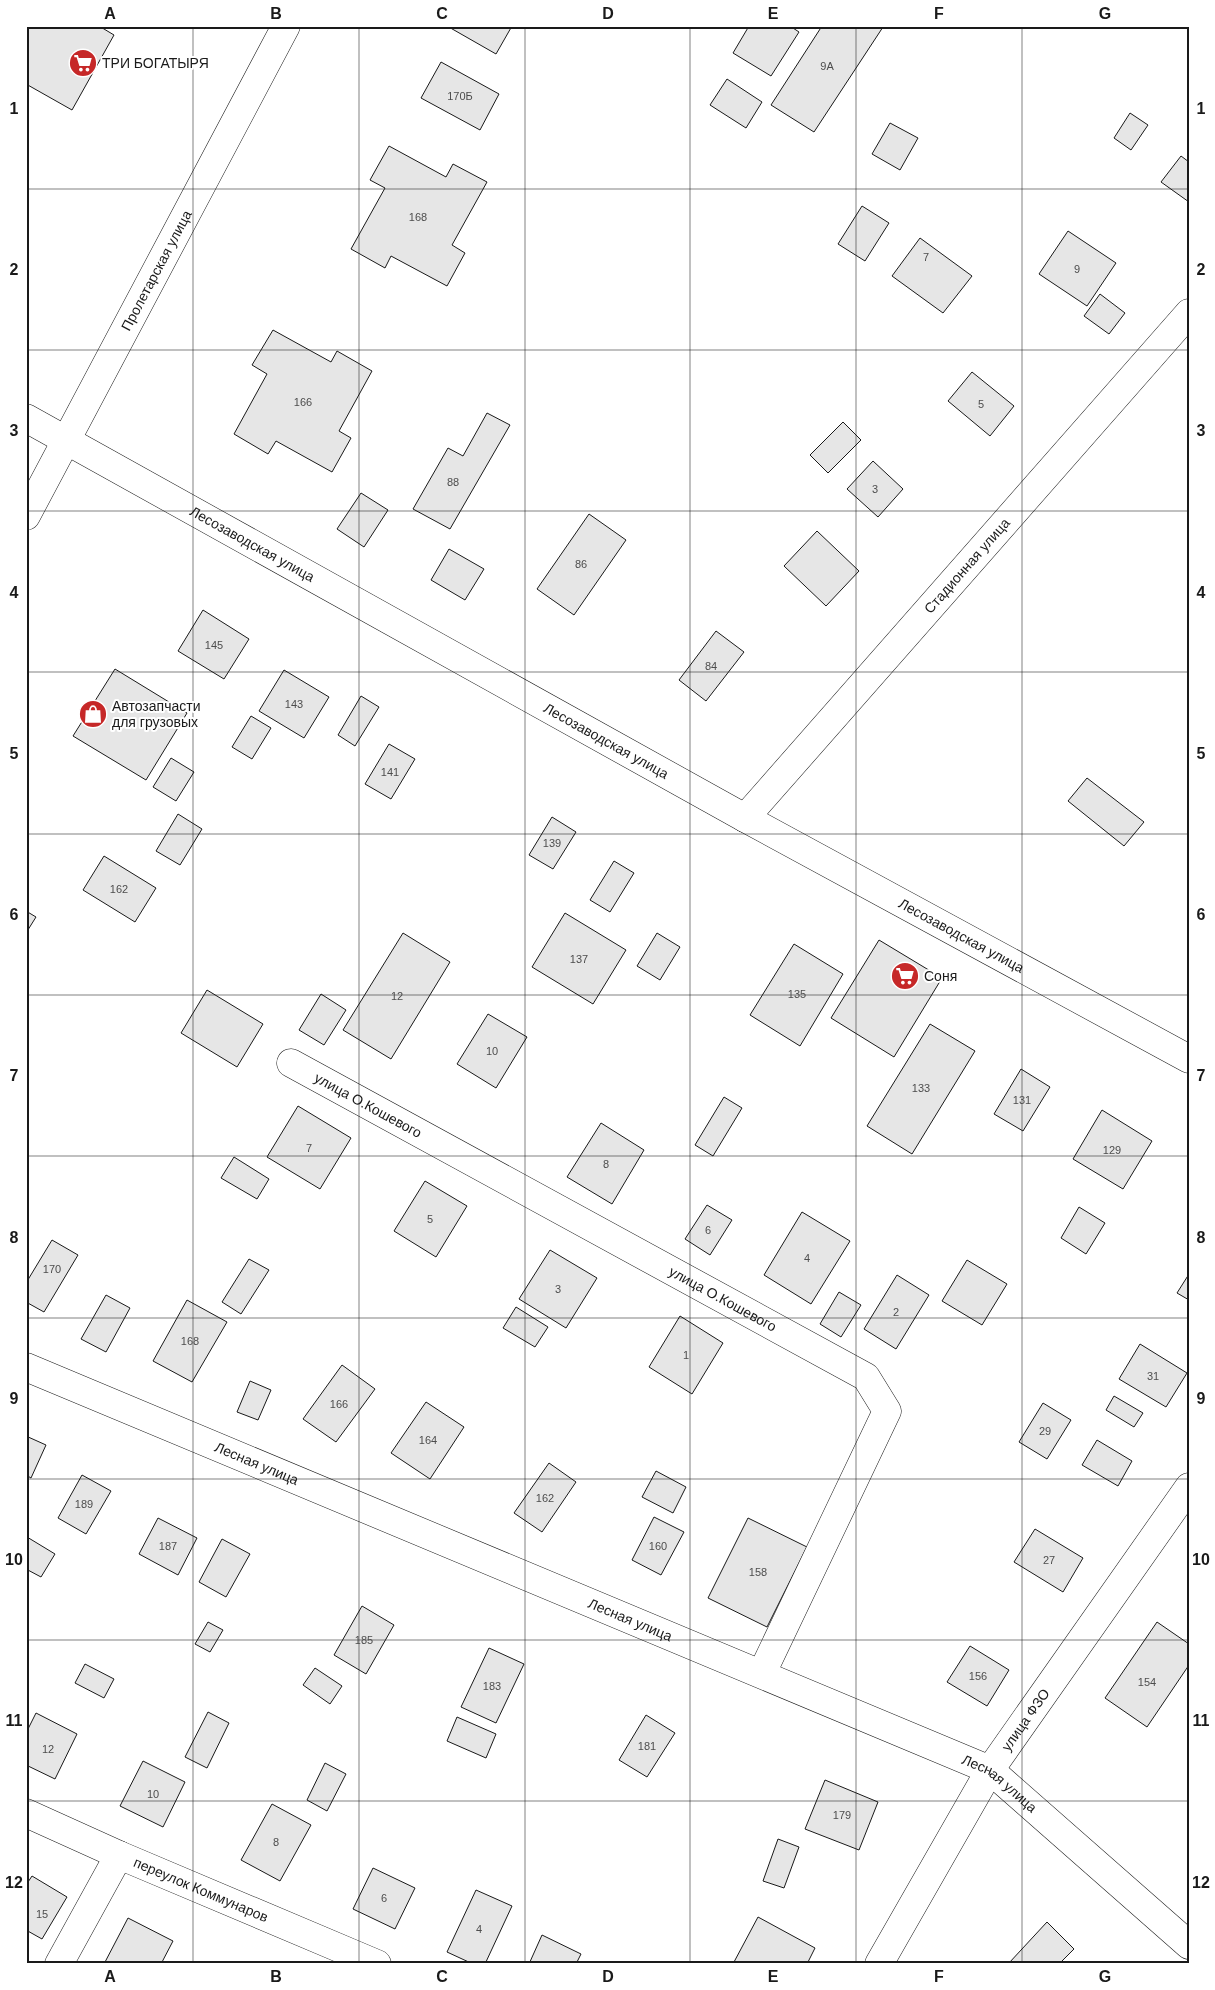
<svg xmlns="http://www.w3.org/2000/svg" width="1215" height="1990" font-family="Arial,sans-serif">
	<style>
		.building { fill: #e6e6e6; stroke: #1a1a1a }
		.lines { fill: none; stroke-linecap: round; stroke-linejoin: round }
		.minor-casing { stroke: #1a1a1a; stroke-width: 29 }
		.tertiary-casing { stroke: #1a1a1a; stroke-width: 29 }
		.minor { stroke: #fff; stroke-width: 28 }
		.tertiary { stroke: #fff; stroke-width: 28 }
		.grid { fill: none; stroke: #1a1a1a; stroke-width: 1; stroke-opacity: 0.55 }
		.labels { text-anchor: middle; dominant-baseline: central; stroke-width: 4; stroke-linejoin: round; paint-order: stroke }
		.number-label { font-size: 11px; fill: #4d4d4d }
		.poi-label { font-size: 14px; fill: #1a1a1a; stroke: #fff; text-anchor: start }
		.street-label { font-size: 14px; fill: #1a1a1a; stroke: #fff }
		.neatline { fill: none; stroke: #1a1a1a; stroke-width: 2 }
		.grid-label { font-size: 16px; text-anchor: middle; font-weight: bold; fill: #1a1a1a }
	</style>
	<rect width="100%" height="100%" fill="#fff"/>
	<g class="building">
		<path d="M 26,26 L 99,26 L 114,35 L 72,110 L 26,84 Z"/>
		<path d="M 447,26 L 512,26 L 496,54 Z"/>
		<path d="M 749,26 L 790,26 L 799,32 L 771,76 L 733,53 Z"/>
		<path d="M 822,26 L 883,27 L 814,132 L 771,105 Z"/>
		<path d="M 441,62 L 499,94 L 480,130 L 421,98 Z"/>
		<path d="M 727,79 L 762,102 L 746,128 L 710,105 Z"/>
		<path d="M 1130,113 L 1148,125 L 1131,150 L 1114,138 Z"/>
		<path d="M 890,123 L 918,138 L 900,170 L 872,154 Z"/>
		<path d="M 389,146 L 446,177 L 453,164 L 487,182 L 452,245 L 465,253 L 447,286 L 391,256 L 385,268 L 351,249 L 385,188 L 370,180 Z"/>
		<path d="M 1181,156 L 1189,162 L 1189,202 L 1161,182 Z"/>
		<path d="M 862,206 L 889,223 L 865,261 L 838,244 Z"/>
		<path d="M 1068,231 L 1116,263 L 1087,306 L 1039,274 Z"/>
		<path d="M 920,238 L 972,276 L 943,313 L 892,276 Z"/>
		<path d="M 1100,294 L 1125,313 L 1109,334 L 1084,316 Z"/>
		<path d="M 273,330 L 331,362 L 337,351 L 372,371 L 339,431 L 351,438 L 332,472 L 276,441 L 268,454 L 234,434 L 267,374 L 252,365 Z"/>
		<path d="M 972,372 L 1014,406 L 990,436 L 948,401 Z"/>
		<path d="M 487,413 L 510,425 L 450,529 L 413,509 L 448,448 L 463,456 Z"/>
		<path d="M 843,422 L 861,440 L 828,473 L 810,455 Z"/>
		<path d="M 873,461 L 903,489 L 878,517 L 847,489 Z"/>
		<path d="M 361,493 L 388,510 L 364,547 L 337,529 Z"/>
		<path d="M 589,514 L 626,540 L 574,615 L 537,589 Z"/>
		<path d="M 817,531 L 859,571 L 826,606 L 784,566 Z"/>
		<path d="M 449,549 L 484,569 L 465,600 L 431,580 Z"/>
		<path d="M 203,610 L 249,639 L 224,679 L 178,651 Z"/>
		<path d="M 716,631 L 744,652 L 706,701 L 679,680 Z"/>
		<path d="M 115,669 L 187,713 L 146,780 L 73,736 Z"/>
		<path d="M 284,670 L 329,697 L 304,738 L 259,711 Z"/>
		<path d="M 361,696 L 379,707 L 355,746 L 338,735 Z"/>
		<path d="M 251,716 L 271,728 L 252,759 L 232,747 Z"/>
		<path d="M 389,744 L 415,759 L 391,799 L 365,784 Z"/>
		<path d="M 171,758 L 194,772 L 176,801 L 153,787 Z"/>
		<path d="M 1087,778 L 1144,822 L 1124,846 L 1068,801 Z"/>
		<path d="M 178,814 L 202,829 L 180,865 L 156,851 Z"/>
		<path d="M 552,817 L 576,832 L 553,869 L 529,855 Z"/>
		<path d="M 104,856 L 156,888 L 135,922 L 83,890 Z"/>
		<path d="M 614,861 L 634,873 L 610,912 L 590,900 Z"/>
		<path d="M 26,911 L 36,917 L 26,933 Z"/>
		<path d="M 565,913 L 626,950 L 593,1004 L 532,967 Z"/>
		<path d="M 403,933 L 450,962 L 391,1059 L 343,1030 Z"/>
		<path d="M 657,933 L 680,947 L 660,980 L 637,966 Z"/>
		<path d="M 879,940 L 942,978 L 894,1057 L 831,1018 Z"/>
		<path d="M 794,944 L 843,974 L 800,1046 L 750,1015 Z"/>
		<path d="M 207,990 L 263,1024 L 237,1067 L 181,1033 Z"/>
		<path d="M 321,994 L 346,1010 L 324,1045 L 299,1030 Z"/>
		<path d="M 488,1014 L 527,1037 L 496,1088 L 457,1064 Z"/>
		<path d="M 930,1024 L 975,1051 L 912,1154 L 867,1126 Z"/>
		<path d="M 1021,1069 L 1050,1087 L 1023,1131 L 994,1114 Z"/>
		<path d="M 724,1097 L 742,1108 L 713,1156 L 695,1145 Z"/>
		<path d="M 298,1106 L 351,1138 L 320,1189 L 267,1157 Z"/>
		<path d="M 1102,1110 L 1152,1141 L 1123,1189 L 1073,1159 Z"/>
		<path d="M 601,1123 L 644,1150 L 612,1204 L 567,1177 Z"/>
		<path d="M 234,1157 L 269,1179 L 257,1199 L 221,1178 Z"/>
		<path d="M 425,1181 L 467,1206 L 436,1257 L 394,1231 Z"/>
		<path d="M 707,1205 L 732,1220 L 710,1255 L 685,1239 Z"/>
		<path d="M 1079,1207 L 1105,1223 L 1086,1254 L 1061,1238 Z"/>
		<path d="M 802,1212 L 850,1241 L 811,1304 L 764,1275 Z"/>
		<path d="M 52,1240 L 78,1255 L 44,1312 L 26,1302 L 26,1283 Z"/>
		<path d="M 550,1250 L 597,1278 L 566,1328 L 519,1299 Z"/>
		<path d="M 249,1259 L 269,1270 L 241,1314 L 222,1302 Z"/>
		<path d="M 967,1260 L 1007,1284 L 982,1325 L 942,1301 Z"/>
		<path d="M 1189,1274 L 1189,1300 L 1177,1293 Z"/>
		<path d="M 897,1275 L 929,1295 L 896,1349 L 864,1329 Z"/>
		<path d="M 839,1292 L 861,1305 L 841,1337 L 820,1324 Z"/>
		<path d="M 106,1295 L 130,1308 L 106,1352 L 81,1339 Z"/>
		<path d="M 187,1300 L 227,1322 L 192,1382 L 153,1361 Z"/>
		<path d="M 516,1307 L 548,1327 L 535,1347 L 503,1328 Z"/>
		<path d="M 680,1316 L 723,1343 L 692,1394 L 649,1367 Z"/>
		<path d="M 1140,1344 L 1187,1373 L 1166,1407 L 1119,1379 Z"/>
		<path d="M 342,1365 L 375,1389 L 336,1442 L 303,1419 Z"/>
		<path d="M 250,1381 L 271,1390 L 258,1420 L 237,1412 Z"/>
		<path d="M 1114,1396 L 1143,1413 L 1134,1427 L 1106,1410 Z"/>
		<path d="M 426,1402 L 464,1427 L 430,1479 L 391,1453 Z"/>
		<path d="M 1043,1403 L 1071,1420 L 1047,1459 L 1019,1442 Z"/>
		<path d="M 26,1436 L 46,1445 L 31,1478 L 26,1475 Z"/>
		<path d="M 1097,1440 L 1132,1461 L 1118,1486 L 1082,1465 Z"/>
		<path d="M 549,1463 L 576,1482 L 542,1532 L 514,1513 Z"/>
		<path d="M 656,1471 L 686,1487 L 673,1513 L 642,1497 Z"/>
		<path d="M 82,1475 L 111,1491 L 86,1534 L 58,1518 Z"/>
		<path d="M 654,1517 L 684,1532 L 661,1575 L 632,1560 Z"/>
		<path d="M 158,1518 L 197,1538 L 178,1575 L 139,1554 Z"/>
		<path d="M 748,1518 L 807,1547 L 767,1627 L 708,1598 Z"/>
		<path d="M 1035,1529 L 1083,1558 L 1063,1592 L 1014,1562 Z"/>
		<path d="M 27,1537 L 55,1554 L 41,1577 L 26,1569 Z"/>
		<path d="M 222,1539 L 250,1554 L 226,1597 L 199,1582 Z"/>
		<path d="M 362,1606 L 394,1625 L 366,1674 L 334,1655 Z"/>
		<path d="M 208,1622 L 223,1630 L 210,1652 L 195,1644 Z"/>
		<path d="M 1157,1622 L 1189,1644 L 1189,1665 L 1147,1727 L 1105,1698 Z"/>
		<path d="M 970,1646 L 1009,1670 L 987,1706 L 947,1682 Z"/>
		<path d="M 489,1648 L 524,1664 L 496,1723 L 461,1707 Z"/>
		<path d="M 85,1664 L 114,1679 L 104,1698 L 75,1683 Z"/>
		<path d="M 315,1668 L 342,1686 L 330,1704 L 303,1685 Z"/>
		<path d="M 208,1712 L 229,1723 L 207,1768 L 185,1757 Z"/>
		<path d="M 36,1713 L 77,1734 L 55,1779 L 26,1765 L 26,1733 Z"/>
		<path d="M 646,1715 L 675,1733 L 647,1777 L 619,1760 Z"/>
		<path d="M 457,1717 L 496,1734 L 486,1758 L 447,1741 Z"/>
		<path d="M 143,1761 L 185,1782 L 163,1827 L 120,1806 Z"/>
		<path d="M 325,1763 L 346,1774 L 327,1811 L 307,1800 Z"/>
		<path d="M 825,1780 L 878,1802 L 859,1850 L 805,1829 Z"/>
		<path d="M 272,1804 L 311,1825 L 280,1881 L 241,1860 Z"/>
		<path d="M 778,1839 L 799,1847 L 784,1888 L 763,1881 Z"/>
		<path d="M 373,1868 L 415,1888 L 395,1929 L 353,1909 Z"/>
		<path d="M 32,1876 L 67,1897 L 42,1939 L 26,1930 L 26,1885 Z"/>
		<path d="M 476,1890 L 512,1906 L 485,1964 L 473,1964 L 447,1952 Z"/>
		<path d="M 758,1917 L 815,1948 L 807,1964 L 738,1964 L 734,1962 Z"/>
		<path d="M 128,1918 L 173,1941 L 161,1964 L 104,1964 Z"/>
		<path d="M 1047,1922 L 1074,1949 L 1059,1964 L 1010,1964 L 1009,1963 Z"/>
		<path d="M 542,1935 L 581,1954 L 576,1964 L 529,1964 Z"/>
	</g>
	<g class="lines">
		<defs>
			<g id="minor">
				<path id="s1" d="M 26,418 L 745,818 L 1189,1059"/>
				<path id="s2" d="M 745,818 L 1189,313"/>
				<path id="s3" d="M 291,1063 L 866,1377 L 887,1411 L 762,1673"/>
				<path id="s4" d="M 26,1367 L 990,1770 L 1189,1945"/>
				<path id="s5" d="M 26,1813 L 119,1855 L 377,1964"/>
				<path d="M 59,1964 L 119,1855"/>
				<path id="s6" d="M 879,1964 L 990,1770 L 1189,1487"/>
			</g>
			<g id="tertiary">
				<path id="s7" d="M 26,516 L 286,26"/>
			</g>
		</defs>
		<use href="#minor" class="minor-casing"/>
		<use href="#tertiary" class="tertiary-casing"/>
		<use href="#minor" class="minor"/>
		<use href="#tertiary" class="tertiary"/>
	</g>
	<path class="grid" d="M 193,26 L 193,1964M 359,26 L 359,1964M 525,26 L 525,1964M 690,26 L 690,1964M 856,26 L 856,1964M 1022,26 L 1022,1964M 26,189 L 1189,189M 26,350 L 1189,350M 26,511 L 1189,511M 26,672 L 1189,672M 26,834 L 1189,834M 26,995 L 1189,995M 26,1156 L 1189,1156M 26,1318 L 1189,1318M 26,1479 L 1189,1479M 26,1640 L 1189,1640M 26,1801 L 1189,1801"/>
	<defs>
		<symbol id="supermarket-disc" viewBox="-11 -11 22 22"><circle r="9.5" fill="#c62828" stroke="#fff"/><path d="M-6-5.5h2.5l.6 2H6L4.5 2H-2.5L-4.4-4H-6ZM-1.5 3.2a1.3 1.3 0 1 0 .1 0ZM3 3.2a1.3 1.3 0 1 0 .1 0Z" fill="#fff"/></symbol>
		<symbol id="shop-disc" viewBox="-11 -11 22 22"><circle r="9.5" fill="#c62828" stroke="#fff"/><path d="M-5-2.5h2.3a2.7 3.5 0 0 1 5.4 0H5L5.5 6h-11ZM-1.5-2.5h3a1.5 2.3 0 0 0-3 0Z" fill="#fff"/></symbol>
	</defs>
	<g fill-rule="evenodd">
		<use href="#supermarket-disc" x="67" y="47" width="32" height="32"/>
		<use href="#shop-disc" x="77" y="698" width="32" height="32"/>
		<use href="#supermarket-disc" x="889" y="960" width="32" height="32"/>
	</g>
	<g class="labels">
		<g class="number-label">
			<text x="827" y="66">9А</text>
			<text x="460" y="96">170Б</text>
			<text x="418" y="217">168</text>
			<text x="926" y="257">7</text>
			<text x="1077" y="269">9</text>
			<text x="303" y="402">166</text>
			<text x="981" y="404">5</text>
			<text x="453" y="482">88</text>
			<text x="875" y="489">3</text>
			<text x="581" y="564">86</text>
			<text x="214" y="645">145</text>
			<text x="711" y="666">84</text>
			<text x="294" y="704">143</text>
			<text x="390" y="772">141</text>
			<text x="552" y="843">139</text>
			<text x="119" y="889">162</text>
			<text x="579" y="959">137</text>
			<text x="797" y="994">135</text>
			<text x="397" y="996">12</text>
			<text x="492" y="1051">10</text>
			<text x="921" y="1088">133</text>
			<text x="1022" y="1100">131</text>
			<text x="309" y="1148">7</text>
			<text x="1112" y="1150">129</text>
			<text x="606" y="1164">8</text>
			<text x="430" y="1219">5</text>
			<text x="708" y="1230">6</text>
			<text x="807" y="1258">4</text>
			<text x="52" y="1269">170</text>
			<text x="558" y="1289">3</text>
			<text x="896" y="1312">2</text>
			<text x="190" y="1341">168</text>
			<text x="686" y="1355">1</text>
			<text x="1153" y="1376">31</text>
			<text x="339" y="1404">166</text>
			<text x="1045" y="1431">29</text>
			<text x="428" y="1440">164</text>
			<text x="545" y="1498">162</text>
			<text x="84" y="1504">189</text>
			<text x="168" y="1546">187</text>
			<text x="658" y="1546">160</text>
			<text x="1049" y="1560">27</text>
			<text x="758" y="1572">158</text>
			<text x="364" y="1640">185</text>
			<text x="978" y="1676">156</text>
			<text x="1147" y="1682">154</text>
			<text x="492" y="1686">183</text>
			<text x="647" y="1746">181</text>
			<text x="48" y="1749">12</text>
			<text x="153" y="1794">10</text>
			<text x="842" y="1815">179</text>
			<text x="276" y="1842">8</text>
			<text x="384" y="1898">6</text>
			<text x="42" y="1914">15</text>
			<text x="479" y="1929">4</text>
		</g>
		<g class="poi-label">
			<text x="102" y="63">ТРИ БОГАТЫРЯ</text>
			<text x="112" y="706">Автозапчасти<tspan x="112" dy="16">для грузовых</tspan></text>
			<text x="924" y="976">Соня</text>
		</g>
		<g class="street-label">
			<text stroke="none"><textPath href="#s7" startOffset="278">Пролетарская улица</textPath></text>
			<text stroke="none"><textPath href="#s1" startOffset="259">Лесозаводская улица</textPath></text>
			<text stroke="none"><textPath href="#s2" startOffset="336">Стадионная улица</textPath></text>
			<text stroke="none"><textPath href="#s1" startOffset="664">Лесозаводская улица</textPath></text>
			<text stroke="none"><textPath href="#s1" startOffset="1069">Лесозаводская улица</textPath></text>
			<text stroke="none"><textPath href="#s3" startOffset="88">улица О.Кошевого</textPath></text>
			<text stroke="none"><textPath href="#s3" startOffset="492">улица О.Кошевого</textPath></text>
			<text stroke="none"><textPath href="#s4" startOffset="250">Лесная улица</textPath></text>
			<text stroke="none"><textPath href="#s4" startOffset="655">Лесная улица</textPath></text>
			<text stroke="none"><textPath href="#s6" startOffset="285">улица ФЗО</textPath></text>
			<text stroke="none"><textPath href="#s4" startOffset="1060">Лесная улица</textPath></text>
			<text stroke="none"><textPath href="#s5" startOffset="191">переулок Коммунаров</textPath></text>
		</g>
	</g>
	<rect width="1215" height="1990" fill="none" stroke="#ffffff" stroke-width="55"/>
	<rect x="28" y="28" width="1160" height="1934" class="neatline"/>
	<g class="grid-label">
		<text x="110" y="19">A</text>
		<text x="276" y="19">B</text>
		<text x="442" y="19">C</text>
		<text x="608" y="19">D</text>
		<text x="773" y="19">E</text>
		<text x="939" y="19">F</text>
		<text x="1105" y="19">G</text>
		<text x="14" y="114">1</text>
		<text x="1201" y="114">1</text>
		<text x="14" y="275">2</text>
		<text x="1201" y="275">2</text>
		<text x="14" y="436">3</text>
		<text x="1201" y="436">3</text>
		<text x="14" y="598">4</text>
		<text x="1201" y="598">4</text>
		<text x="14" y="759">5</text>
		<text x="1201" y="759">5</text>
		<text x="14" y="920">6</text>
		<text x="1201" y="920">6</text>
		<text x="14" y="1081">7</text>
		<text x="1201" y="1081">7</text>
		<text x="14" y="1243">8</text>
		<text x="1201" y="1243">8</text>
		<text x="14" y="1404">9</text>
		<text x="1201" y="1404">9</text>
		<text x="14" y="1565">10</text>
		<text x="1201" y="1565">10</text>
		<text x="14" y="1726">11</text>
		<text x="1201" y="1726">11</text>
		<text x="14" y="1888">12</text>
		<text x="1201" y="1888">12</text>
		<text x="110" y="1982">A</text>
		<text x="276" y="1982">B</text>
		<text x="442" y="1982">C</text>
		<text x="608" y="1982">D</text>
		<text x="773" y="1982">E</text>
		<text x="939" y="1982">F</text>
		<text x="1105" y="1982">G</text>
	</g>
</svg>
